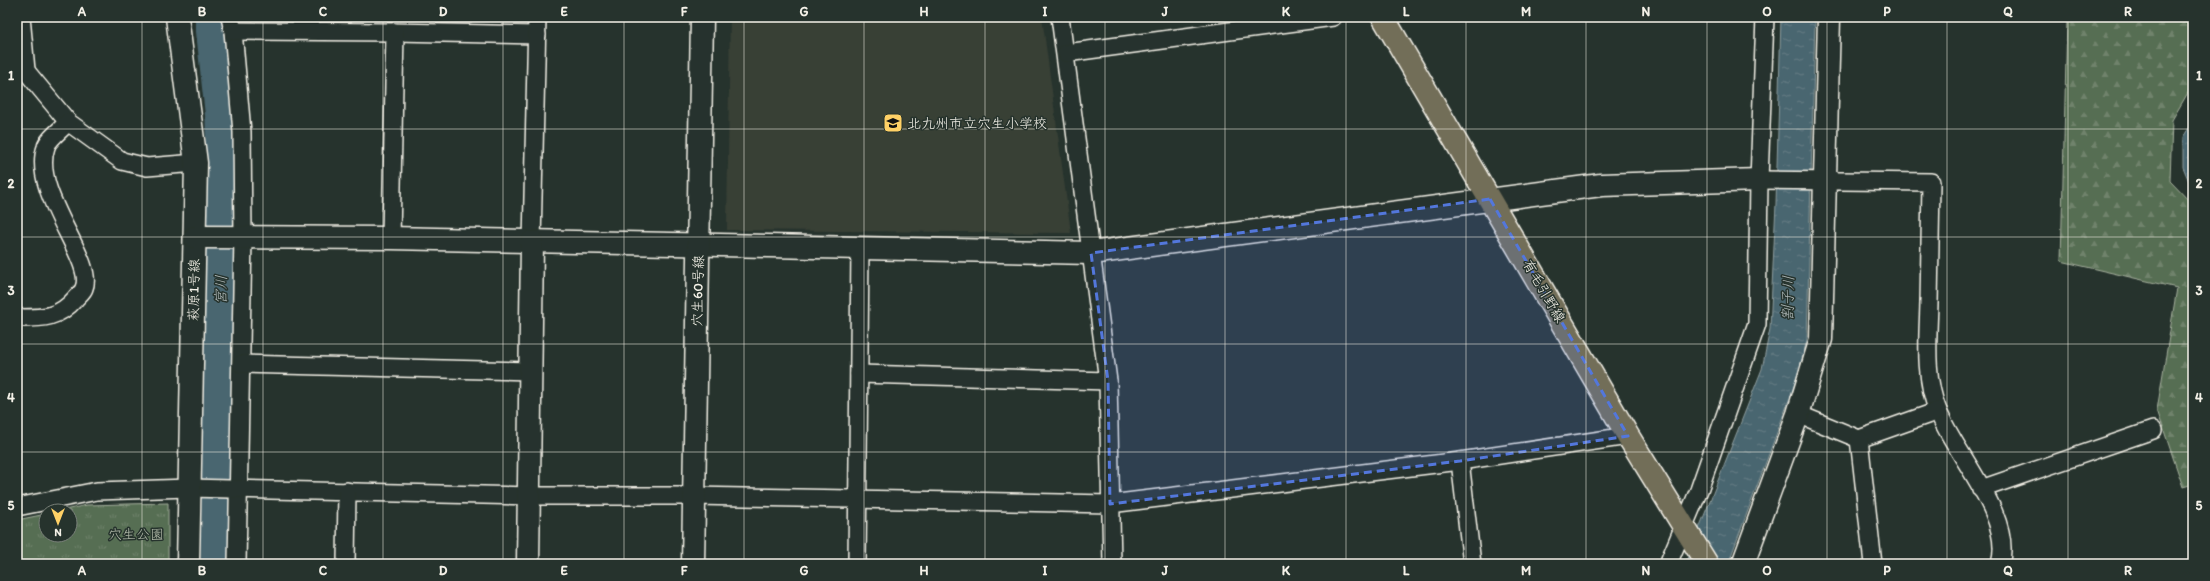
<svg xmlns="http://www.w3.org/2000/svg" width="2210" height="581" font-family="Itim,'Klee One',sans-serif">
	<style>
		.built { fill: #394036 }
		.forest { fill: url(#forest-firs); stroke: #a6b09e }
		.park { fill: url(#park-tufts); stroke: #a6b09e }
		.water { fill: url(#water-ripples); stroke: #8e9ea0 }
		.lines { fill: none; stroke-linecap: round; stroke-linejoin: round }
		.river { stroke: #4a6670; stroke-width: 31 }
		.street-casing { stroke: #f4f1e8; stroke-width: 20 }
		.secondary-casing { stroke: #f4f1e8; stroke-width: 25 }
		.primary-casing { stroke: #f4f1e8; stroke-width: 25 }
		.street { stroke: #26332d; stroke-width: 17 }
		.secondary { stroke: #26332d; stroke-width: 22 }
		.primary { stroke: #726e59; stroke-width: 22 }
		.marked { fill: #5377dc; fill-opacity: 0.2; stroke: #5377dc; stroke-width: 3; stroke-dasharray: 8 5; stroke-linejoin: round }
		.grid { fill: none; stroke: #f4f1e8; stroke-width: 1; stroke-opacity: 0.55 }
		.labels { text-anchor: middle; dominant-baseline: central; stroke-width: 3; stroke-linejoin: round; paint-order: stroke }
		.poi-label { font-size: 14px; fill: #f4f1e8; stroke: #26332d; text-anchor: start }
		.street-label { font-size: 14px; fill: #f4f1e8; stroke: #26332d }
		.park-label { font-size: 14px; fill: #b5bdac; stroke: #26332d }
		.water-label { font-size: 15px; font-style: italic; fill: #b0b9b8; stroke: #26332d }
		.neatline { fill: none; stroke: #f4f1e8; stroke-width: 1.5 }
		.grid-label { font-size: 13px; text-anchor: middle; font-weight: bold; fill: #f4f1e8 }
	</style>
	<defs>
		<pattern id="forest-firs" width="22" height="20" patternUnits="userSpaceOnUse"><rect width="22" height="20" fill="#576e53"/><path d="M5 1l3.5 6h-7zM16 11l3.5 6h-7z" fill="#70836c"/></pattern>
		<pattern id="park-tufts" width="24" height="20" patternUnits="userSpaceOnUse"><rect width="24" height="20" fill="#576e53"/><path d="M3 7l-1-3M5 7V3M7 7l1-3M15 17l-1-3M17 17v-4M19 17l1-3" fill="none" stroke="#70836c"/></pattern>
		<pattern id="water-ripples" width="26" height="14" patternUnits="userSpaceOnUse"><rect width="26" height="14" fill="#4a6670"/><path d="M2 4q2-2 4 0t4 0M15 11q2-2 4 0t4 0" fill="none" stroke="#657c84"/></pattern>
	</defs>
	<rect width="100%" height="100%" fill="#26332d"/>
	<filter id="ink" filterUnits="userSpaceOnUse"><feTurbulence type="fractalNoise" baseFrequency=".025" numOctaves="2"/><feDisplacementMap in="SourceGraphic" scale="8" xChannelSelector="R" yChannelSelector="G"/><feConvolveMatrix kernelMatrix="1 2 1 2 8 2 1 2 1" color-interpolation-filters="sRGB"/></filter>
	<g filter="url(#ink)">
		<path class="built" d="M 730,17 L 1042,17 L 1071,233 L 727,230 Z"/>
		<path class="forest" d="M 2067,17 L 2193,17 L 2193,84 L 2172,120 L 2170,181 L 2193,205 L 2193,484 L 2183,487 L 2157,410 L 2177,288 L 2061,261 Z"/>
		<path class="park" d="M 168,503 L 168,564 L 17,564 L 17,520 L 46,514 L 46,535 L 70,535 L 70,511 L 60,511 L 87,505 Z"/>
		<g class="water">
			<path d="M 1781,17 L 1815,17 L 1807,340 L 1795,384 L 1728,564 L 1685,564 L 1762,369 L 1770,329 L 1776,204 Z"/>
			<path d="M 2193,122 L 2193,191 L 2183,167 L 2183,137 Z"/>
		</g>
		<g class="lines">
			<path class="river" d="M 210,17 L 221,119 L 222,217 L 216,564"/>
			<defs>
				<g id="street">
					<path d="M 21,17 L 26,70"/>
					<path d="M 230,17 L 233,31 L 242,132 L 243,237 L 237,564"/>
					<path d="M 1060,17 L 1108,381 L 1112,564"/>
					<path d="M 233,31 L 395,32 L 537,35"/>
					<path d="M 1066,53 L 1333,17"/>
					<path d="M 17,60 L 68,122 L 122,161 L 147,167 L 196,163"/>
					<path d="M 1759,180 L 1931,182 C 1930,223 1930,263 1929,303 C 1928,339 1924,377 1938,411 C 1955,455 2014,516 2000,564"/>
					<path d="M 391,238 L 395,32"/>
					<path d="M 532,242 L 537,17"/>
					<path d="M 17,318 C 41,318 58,319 75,299 C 77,296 83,292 84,288 C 96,261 30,192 46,147 C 48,139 62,129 68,122"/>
					<path d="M 241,364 L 530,371"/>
					<path d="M 859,374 L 1108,381"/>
					<path d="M 1798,414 L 1859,439 L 1938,411"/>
					<path d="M 1859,439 L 1873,564"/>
					<path d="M 1460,461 L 1472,564"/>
					<path d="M 1981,489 L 2153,430"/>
					<path d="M 17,507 L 97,491 L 189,488 L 530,496 L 694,496 L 1110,504 L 1460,461 L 1628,436"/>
					<path d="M 346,564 L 347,491"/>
					<path d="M 857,564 L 860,247"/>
					<path d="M 1668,564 L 1699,490 L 1757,324 L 1759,180 L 1765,17"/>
				</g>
				<g id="secondary">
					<path d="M 177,17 L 196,163 L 188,564"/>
					<path d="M 195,237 L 391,238 L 1091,253 L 1601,185 L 1759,180"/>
					<path d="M 528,564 L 532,242"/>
					<path d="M 693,564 L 702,17"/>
					<path d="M 1743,564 L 1798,414 L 1821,339 L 1829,17"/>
				</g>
				<path id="primary" d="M 1383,17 L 1628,436 L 1707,564"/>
			</defs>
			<use href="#street" class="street-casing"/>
			<use href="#secondary" class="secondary-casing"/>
			<use href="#primary" class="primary-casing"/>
			<use href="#street" class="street"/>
			<use href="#secondary" class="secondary"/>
			<use href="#primary" class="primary"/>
		</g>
	</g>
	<path class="marked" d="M 1490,199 L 1628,436 L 1460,461 L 1110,504 L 1108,381 L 1091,253 Z"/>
	<path class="grid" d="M 142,17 L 142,564M 263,17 L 263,564M 383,17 L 383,564M 503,17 L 503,564M 624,17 L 624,564M 744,17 L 744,564M 864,17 L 864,564M 985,17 L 985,564M 1105,17 L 1105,564M 1225,17 L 1225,564M 1346,17 L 1346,564M 1466,17 L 1466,564M 1586,17 L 1586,564M 1707,17 L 1707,564M 1827,17 L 1827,564M 1947,17 L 1947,564M 2068,17 L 2068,564M 17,129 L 2193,129M 17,237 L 2193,237M 17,344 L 2193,344M 17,452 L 2193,452"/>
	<defs>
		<symbol id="school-square" viewBox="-11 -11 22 22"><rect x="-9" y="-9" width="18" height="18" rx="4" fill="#ffd166" stroke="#26332d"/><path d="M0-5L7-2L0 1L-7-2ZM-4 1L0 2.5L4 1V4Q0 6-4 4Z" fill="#111"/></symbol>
	</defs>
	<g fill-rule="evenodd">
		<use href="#school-square" x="882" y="112" width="22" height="22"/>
	</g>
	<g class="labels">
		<g class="poi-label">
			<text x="907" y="123">北九州市立穴生小学校</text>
		</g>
		<g class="street-label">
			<text transform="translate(194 290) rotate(-89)">萩原1号線</text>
			<text transform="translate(698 291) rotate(-89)">穴生60号線</text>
			<text transform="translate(1544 291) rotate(60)">有毛引野線</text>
		</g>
		<g class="park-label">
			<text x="136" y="534">穴生公園</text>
		</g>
		<g class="water-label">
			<text transform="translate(221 290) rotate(-89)">宮川</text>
			<text transform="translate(1788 298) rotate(-89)">割子川</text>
		</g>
	</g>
	<rect width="2210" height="581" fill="none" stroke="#26332d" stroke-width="44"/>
	<g transform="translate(58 523) rotate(180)"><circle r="19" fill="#26332d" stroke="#787f78"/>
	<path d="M0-3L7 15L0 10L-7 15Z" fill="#ffd166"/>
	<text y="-6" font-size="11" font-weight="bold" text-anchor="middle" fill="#f4f1e8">N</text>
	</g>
	<rect x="22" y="22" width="2166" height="537" class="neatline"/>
	<g class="grid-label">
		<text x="82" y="16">A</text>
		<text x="202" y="16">B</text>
		<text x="323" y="16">C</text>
		<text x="443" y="16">D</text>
		<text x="564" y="16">E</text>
		<text x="684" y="16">F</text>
		<text x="804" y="16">G</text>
		<text x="924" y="16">H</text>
		<text x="1045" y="16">I</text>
		<text x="1165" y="16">J</text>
		<text x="1286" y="16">K</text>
		<text x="1406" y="16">L</text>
		<text x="1526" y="16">M</text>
		<text x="1646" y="16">N</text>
		<text x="1767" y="16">O</text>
		<text x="1887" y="16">P</text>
		<text x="2008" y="16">Q</text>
		<text x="2128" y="16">R</text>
		<text x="11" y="80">1</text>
		<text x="2199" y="80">1</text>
		<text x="11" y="188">2</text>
		<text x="2199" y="188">2</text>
		<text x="11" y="295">3</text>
		<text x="2199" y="295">3</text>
		<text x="11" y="402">4</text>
		<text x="2199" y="402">4</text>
		<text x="11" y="510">5</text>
		<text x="2199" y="510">5</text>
		<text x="82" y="575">A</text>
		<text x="202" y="575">B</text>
		<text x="323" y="575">C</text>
		<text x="443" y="575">D</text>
		<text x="564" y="575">E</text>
		<text x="684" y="575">F</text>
		<text x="804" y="575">G</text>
		<text x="924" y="575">H</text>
		<text x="1045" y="575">I</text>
		<text x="1165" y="575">J</text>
		<text x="1286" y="575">K</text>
		<text x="1406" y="575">L</text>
		<text x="1526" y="575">M</text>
		<text x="1646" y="575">N</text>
		<text x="1767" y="575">O</text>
		<text x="1887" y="575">P</text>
		<text x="2008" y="575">Q</text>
		<text x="2128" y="575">R</text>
	</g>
</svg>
